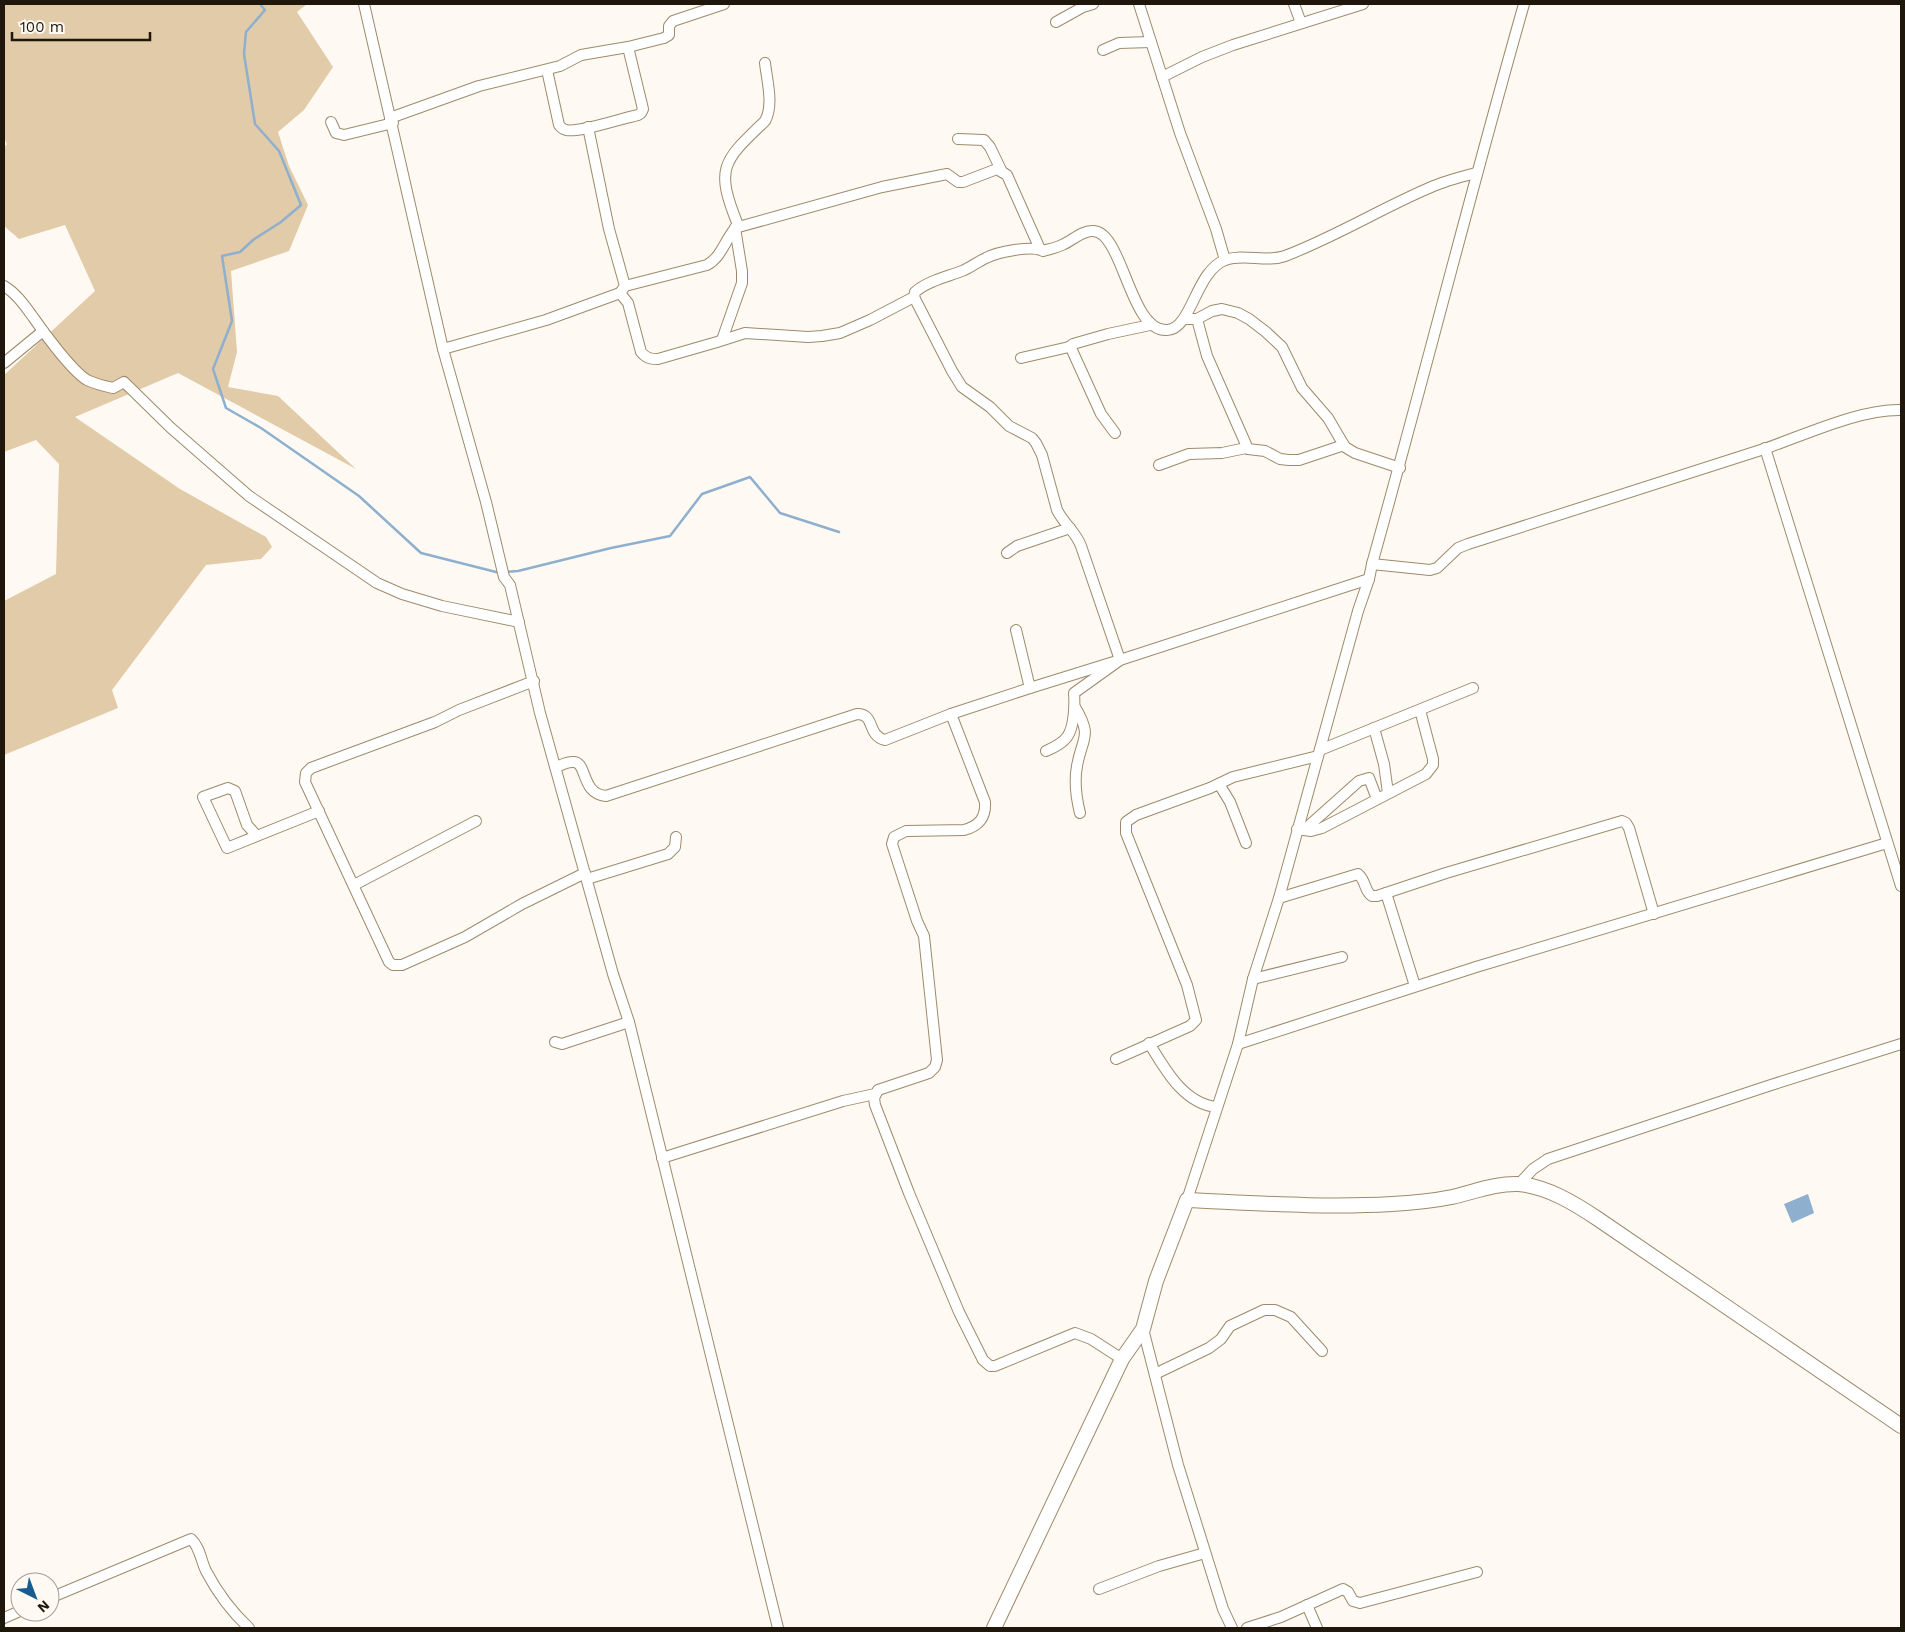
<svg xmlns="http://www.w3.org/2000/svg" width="1905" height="1632" font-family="'Work Sans',sans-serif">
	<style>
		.green { fill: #e2cba8 }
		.water { fill: #8eafce }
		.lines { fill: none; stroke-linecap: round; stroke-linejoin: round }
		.stream { stroke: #8eafce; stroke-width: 2.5 }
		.street-casing { stroke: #9e8a6b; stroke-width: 12 }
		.secondary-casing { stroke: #9e8a6b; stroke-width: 16 }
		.street { stroke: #fff; stroke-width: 10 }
		.secondary { stroke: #fff; stroke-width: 14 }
	</style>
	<rect width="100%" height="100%" fill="#fefaf3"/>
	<path class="green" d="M 4,4 L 307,4 L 297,12 L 333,67 L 304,110 L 278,132 L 289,166 L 308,205 L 289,251 L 231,271 L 237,352 L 228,387 L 278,396 L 356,469 L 178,373 L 75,417 L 180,489 L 266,537 L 272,547 L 261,559 L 206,565 L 112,690 L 118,708 L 4,755 L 4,601 L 56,574 L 59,464 L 36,440 L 4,452 L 4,375 L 95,291 L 65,225 L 19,239 L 4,226 L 4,147 L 7,144 L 4,138 Z"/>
	<path class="water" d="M 1808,1194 L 1814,1213 L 1792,1223 L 1784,1204 Z"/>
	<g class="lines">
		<g class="stream">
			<path d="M 260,4 L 265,10 L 246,32 L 244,54 L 255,124 L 279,151 L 301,205 L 281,222 L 253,240 L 240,252 L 222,256 L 232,321 L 213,369 L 226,408 L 261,428 L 359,496 L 421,553 L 500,573"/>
			<path d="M 505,572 L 518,571 L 611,548 L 670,536 L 702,494 L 750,477 L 780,513 L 839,532"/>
		</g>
		<defs>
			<g id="street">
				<path d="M 364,4 L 443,349 L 486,502 L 504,577 L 510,585 L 540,713 L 613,974 L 629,1022 L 778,1628"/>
				<path d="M 1139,4 L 1180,133 L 1216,229 L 1225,260"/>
				<path d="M 1294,4 L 1301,23"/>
				<path d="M 1056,22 L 1083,7 L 1093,4"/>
				<path d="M 1103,50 L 1119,43 L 1151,42"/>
				<path d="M 547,70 L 559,125 C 562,128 562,129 566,130 C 579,133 623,118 638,115 L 641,113 L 643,109 L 628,47"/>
				<path d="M 1162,77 L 1202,57 L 1233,45 L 1363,4"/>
				<path d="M 390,118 L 479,86 L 560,66 L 581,55 L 628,47 L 664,38 L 669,35 L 669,26 L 673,21 L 724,4"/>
				<path d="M 331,122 L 336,133 L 344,135 L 393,123"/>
				<path d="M 588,127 L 609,229 L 625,286 L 620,293 L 628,303 L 641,352 C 646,358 650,359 658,359 L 717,342 L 745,333 L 808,337 L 822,336 L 840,333 L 870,320 L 914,297 L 915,292 C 928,281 946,277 962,271 C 970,268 977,262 986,258 C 997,252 1032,245 1043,251 C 1049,249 1056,248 1062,245 C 1072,241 1081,231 1092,231 C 1123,229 1129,332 1167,330 C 1192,329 1195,272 1225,260 C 1244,253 1266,263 1285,256 C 1335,237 1380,209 1429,188 C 1444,181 1460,177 1476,173"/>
				<path d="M 958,139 L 984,140 L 990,147 L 1002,172"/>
				<path d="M 735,228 L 882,187 L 947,174 L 958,182 L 963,182 L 997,169 L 1007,175 L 1040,249"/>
				<path d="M 4,286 C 16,293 25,306 33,317 C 44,333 72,371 87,380 C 95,384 104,386 113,388 L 124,382 L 171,428 L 249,496 L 377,583 L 402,594 L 442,606 L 519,622"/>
				<path d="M 625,286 L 707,265 C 723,256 725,238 738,225"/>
				<path d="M 914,297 L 952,371 L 962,387 L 990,407 L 1009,426 L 1032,438 L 1036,443 L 1042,455 L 1057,510 C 1064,524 1076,532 1081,546 L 1120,660 L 1074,693 C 1075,705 1074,728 1067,737 C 1062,744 1053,748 1046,751"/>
				<path d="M 1185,319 L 1197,319 L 1212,311 L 1222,309 L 1238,313 L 1249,319 L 1266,332 L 1282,347 L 1302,388 L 1328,418 L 1345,447 L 1355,453 L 1400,468"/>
				<path d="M 1197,319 L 1207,356 L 1248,449 L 1265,451 L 1280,459 L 1289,460 L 1299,460 L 1344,445"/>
				<path d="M 722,340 L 742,283 L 742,271 L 735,228 L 738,225 C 715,168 722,162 765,121 C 774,105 767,81 765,63"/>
				<path d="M 443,349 L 546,320 L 620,293"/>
				<path d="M 1021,358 L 1069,347"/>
				<path d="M 4,363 L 43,331"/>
				<path d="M 1115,433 L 1101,414 L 1071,348 L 1069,347 L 1073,344 L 1108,334 L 1150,325"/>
				<path d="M 1765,448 L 1901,886"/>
				<path d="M 1159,465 L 1189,454 L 1222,453 L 1246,448"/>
				<path d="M 1007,553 L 1017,546 L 1070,528"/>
				<path d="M 1372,564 L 1430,570 L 1437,568 L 1458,548 L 1468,544 C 1566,512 1665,481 1764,449 C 1805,435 1859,409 1901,410"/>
				<path d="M 1016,630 L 1030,688"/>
				<path d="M 534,681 L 459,710 L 435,722 L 311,768 L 306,773 L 305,782 L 389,962 L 393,965 L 402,965 L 465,937 L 522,904 L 585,873"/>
				<path d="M 1075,707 C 1093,737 1082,737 1077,766 C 1074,782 1076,797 1080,813"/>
				<path d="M 951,714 L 985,802 C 986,818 979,826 964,830 L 906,831 L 894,837 L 892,844 L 917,921 L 924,936 L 937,1060 L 935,1067 L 929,1073 L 878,1090 L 874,1098 L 875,1105 L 909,1193 L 959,1312 L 983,1360 L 990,1366 L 995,1366 L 1075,1333 L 1091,1339 L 1122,1359"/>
				<path d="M 1374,728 L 1384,764 L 1388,793"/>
				<path d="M 1320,750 L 1473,688"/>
				<path d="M 556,767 C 561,765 567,762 572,762 C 588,760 580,794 606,796 L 857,714 C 876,714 866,735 885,740 L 951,714 L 1030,688 L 1120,660 L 1369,579"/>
				<path d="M 1219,784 L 1230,802 L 1246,843"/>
				<path d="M 1297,829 L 1311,831 L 1322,828 L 1426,774 L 1433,765 L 1433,759 L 1420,710"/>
				<path d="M 1304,830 L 1359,781 L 1369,778 L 1377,799"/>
				<path d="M 257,836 L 247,825 L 235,791 L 228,788 L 203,797 L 227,848 L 319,811"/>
				<path d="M 587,879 L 668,854 L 675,847 L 676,837"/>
				<path d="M 354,885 L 476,821"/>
				<path d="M 1386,893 L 1415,986"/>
				<path d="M 1279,898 L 1358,874 C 1366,880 1364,891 1372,896 L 1377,896 L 1446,873 L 1622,821 L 1626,823 L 1629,828 L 1654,914"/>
				<path d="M 1253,979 L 1342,957"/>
				<path d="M 555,1042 L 562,1044 L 629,1022"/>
				<path d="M 1149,1043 C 1165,1069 1183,1103 1216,1107"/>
				<path d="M 1238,1044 L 1476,967 L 1887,843"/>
				<path d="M 1116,1059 L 1190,1026 L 1196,1020 L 1187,985 L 1126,833 L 1126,822 L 1136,815 L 1210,788 L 1233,777 L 1318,756"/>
				<path d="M 662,1158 L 843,1101 L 875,1094"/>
				<path d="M 1519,1184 L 1533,1169 L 1548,1159 L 1771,1085 L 1901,1044"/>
				<path d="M 1187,1200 L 1238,1044 L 1253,979 L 1279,898 L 1358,611 L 1369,579 L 1372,564 C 1424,378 1471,190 1524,4"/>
				<path d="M 1143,1329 L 1178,1465 L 1223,1609 L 1232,1628"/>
				<path d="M 1155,1374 L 1209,1348 L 1221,1339 L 1230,1326 L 1264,1310 L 1275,1310 L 1291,1317 L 1322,1351"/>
				<path d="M 1099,1589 L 1159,1566 L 1205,1553"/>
				<path d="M 50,1598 L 191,1539 C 200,1547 201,1561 206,1571 C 217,1592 232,1612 249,1628"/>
				<path d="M 1307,1605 L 1317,1628"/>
				<path d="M 4,1618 L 20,1611"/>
				<path d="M 1247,1628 L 1281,1617 L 1343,1589 L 1348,1592 L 1353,1601 L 1360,1603 L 1477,1572"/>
			</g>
			<path id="secondary" d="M 994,1628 L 1122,1359 L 1143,1329 L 1156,1281 L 1187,1200 C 1255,1203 1324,1208 1392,1204 C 1412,1203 1432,1201 1452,1197 C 1474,1192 1496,1183 1519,1184 C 1548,1187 1574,1203 1598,1219 L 1901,1426"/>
		</defs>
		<use href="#street" class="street-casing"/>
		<use href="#secondary" class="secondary-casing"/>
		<use href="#street" class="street"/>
		<use href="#secondary" class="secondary"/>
	</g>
	<rect width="1905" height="1632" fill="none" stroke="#1f170b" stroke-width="10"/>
	<g transform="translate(35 1597) rotate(138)"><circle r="24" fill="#fefaf3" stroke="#a59f96"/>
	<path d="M0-4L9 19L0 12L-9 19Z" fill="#165c90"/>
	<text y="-8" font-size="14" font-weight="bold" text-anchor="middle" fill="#1f170b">N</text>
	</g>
	<path d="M12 32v8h138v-8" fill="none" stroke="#1f170b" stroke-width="2.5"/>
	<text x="20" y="32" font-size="15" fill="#1f170b" stroke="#fefaf3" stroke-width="4" paint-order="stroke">100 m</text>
</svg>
